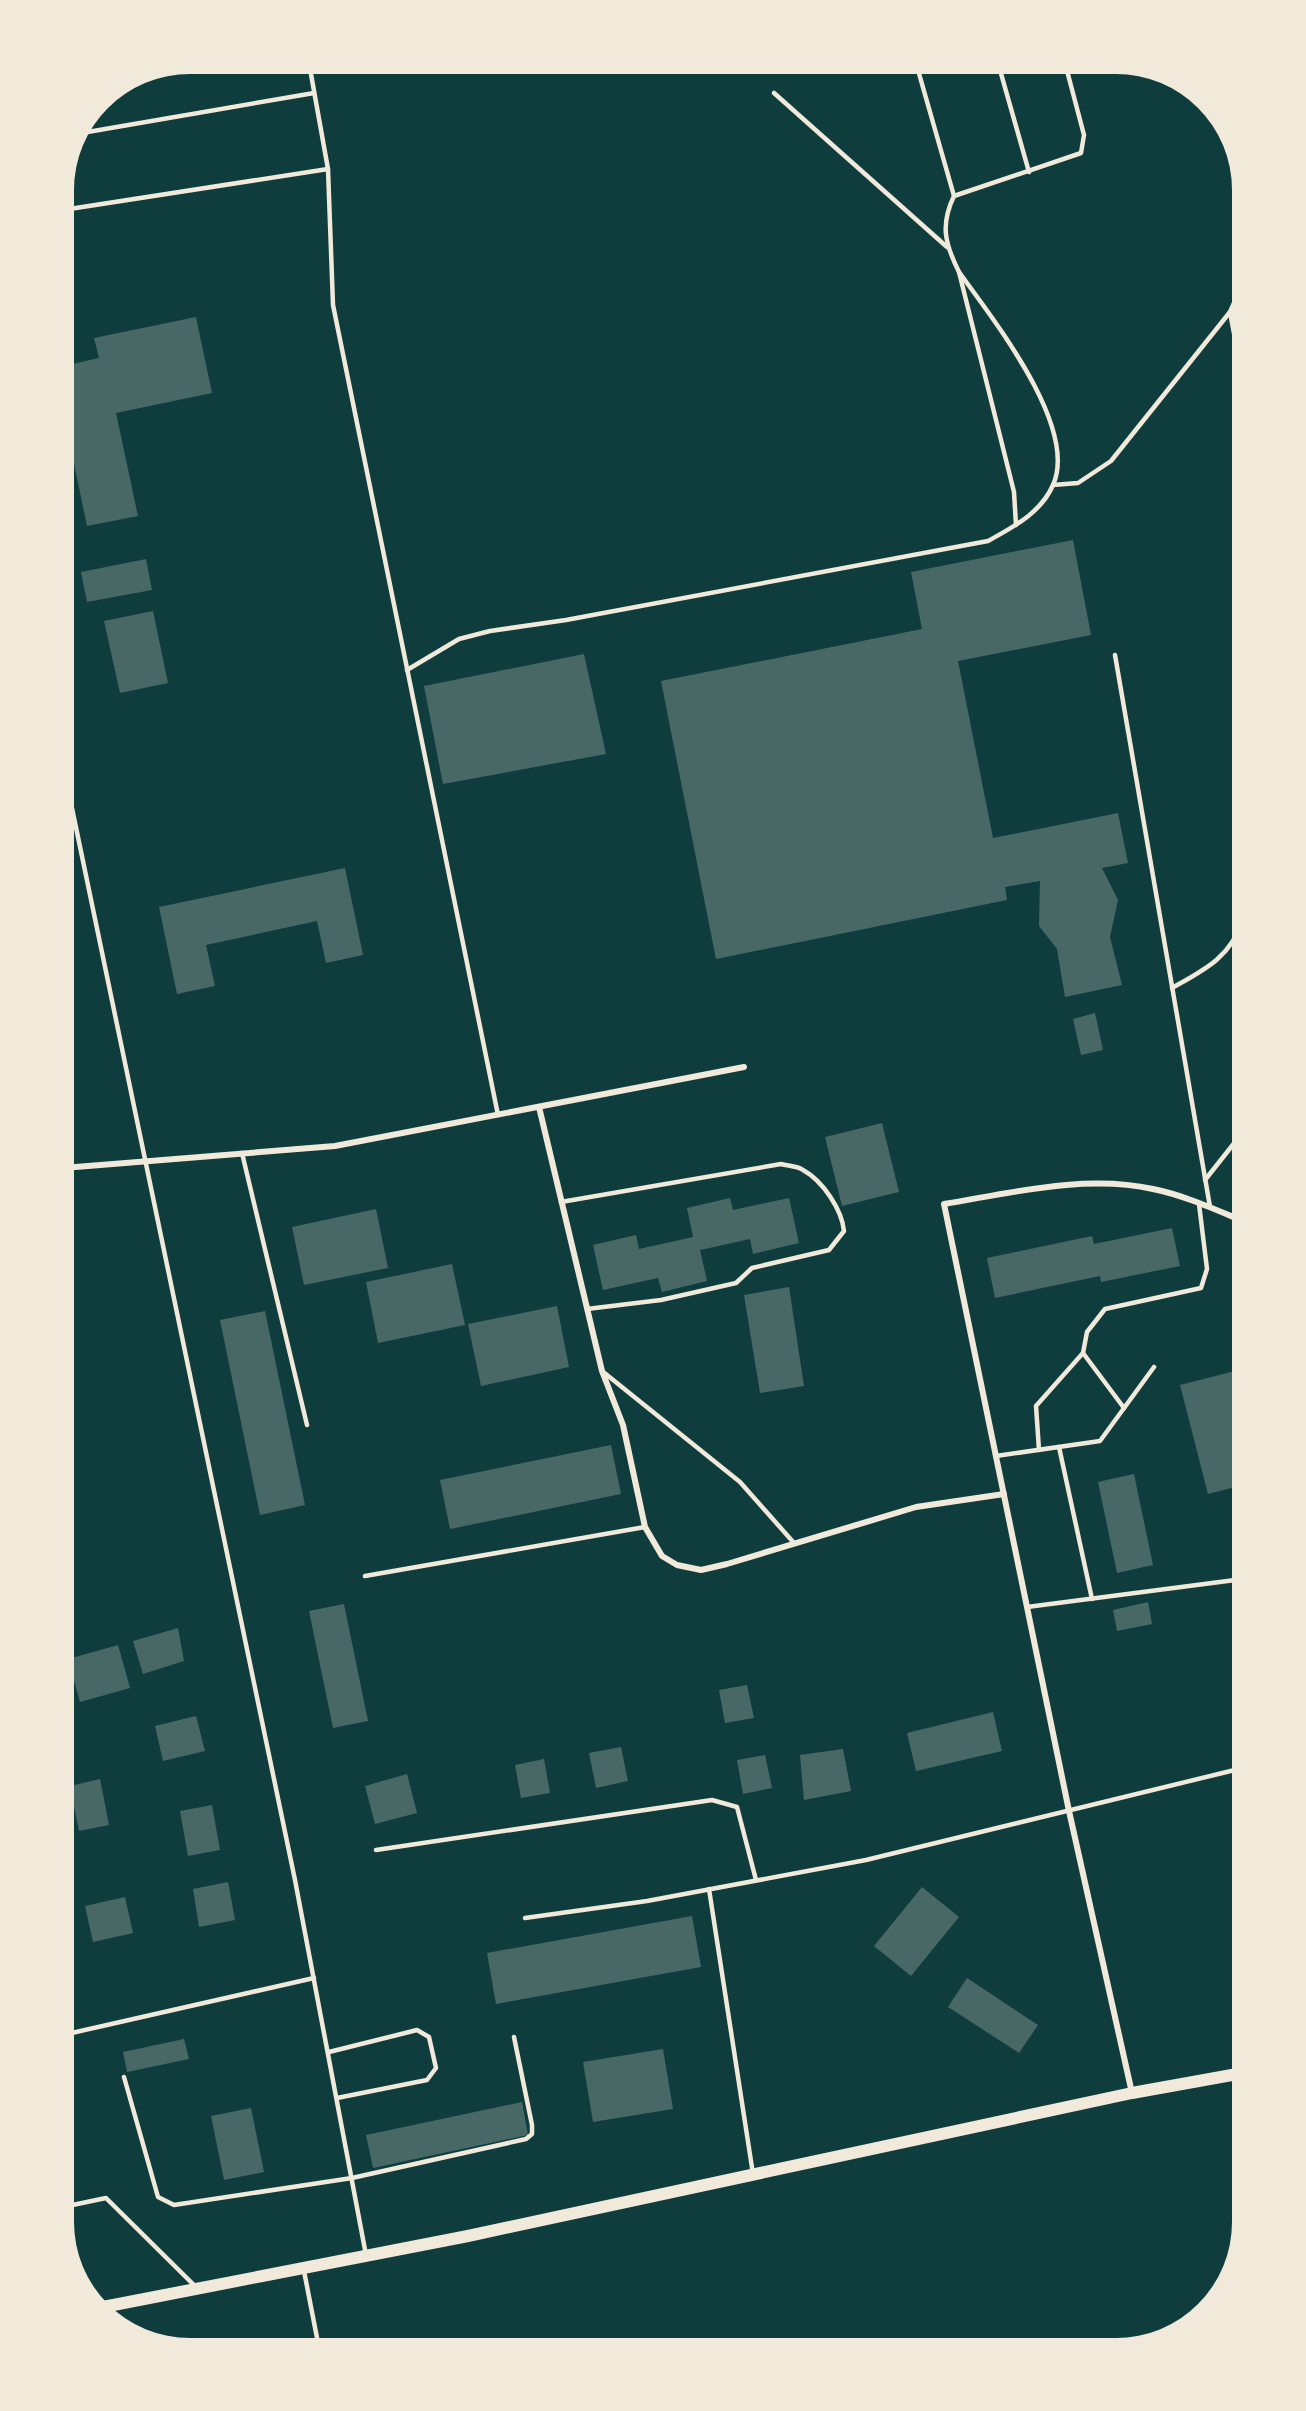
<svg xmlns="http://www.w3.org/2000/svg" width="1306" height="2411" font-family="'Libre Baskerville',serif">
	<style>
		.building { fill: #486865 }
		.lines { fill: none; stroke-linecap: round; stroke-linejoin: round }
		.service { stroke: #f1e9da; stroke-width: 4.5 }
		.minor { stroke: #f1e9da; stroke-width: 6 }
		.secondary { stroke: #f1e9da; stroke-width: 12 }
	</style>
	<rect width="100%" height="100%" fill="#0f3d3e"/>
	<g class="building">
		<path d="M 196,317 L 212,393 L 116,413 L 138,516 L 87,526 L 63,411 L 63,366 L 99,358 L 94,338 Z"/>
		<path d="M 1073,540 L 1091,635 L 958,661 L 993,838 L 1118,813 L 1128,863 L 1102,868 L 1118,900 L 1110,937 L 1122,985 L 1065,997 L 1057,949 L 1039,926 L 1040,881 L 1005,887 L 1007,900 L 716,959 L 661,681 L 922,629 L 911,572 Z"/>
		<path d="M 146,559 L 152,590 L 87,602 L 81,572 Z"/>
		<path d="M 153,611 L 168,683 L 120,693 L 104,621 Z"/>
		<path d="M 584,654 L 606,754 L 443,784 L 424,686 Z"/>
		<path d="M 345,868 L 363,955 L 326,963 L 317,921 L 206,945 L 215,986 L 177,994 L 159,907 Z"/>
		<path d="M 1095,1013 L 1103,1050 L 1081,1055 L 1073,1019 Z"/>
		<path d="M 882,1123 L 899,1192 L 842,1206 L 825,1137 Z"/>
		<path d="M 730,1198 L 733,1210 L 789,1198 L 799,1243 L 753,1254 L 750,1239 L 700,1250 L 707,1281 L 662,1292 L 658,1278 L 603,1290 L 593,1245 L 636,1235 L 639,1249 L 693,1237 L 687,1208 Z"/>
		<path d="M 376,1209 L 388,1268 L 304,1285 L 292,1227 Z"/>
		<path d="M 1172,1228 L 1180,1266 L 1101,1282 L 1100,1276 L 995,1298 L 987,1258 L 1092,1236 L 1094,1244 Z"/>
		<path d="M 452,1264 L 465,1325 L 378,1343 L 366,1282 Z"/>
		<path d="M 789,1287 L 804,1386 L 760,1393 L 744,1295 Z"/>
		<path d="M 557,1306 L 569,1367 L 481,1386 L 468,1324 Z"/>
		<path d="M 265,1311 L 305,1505 L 260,1515 L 220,1320 Z"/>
		<path d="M 1243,1369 L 1243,1485 L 1208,1494 L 1180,1385 Z"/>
		<path d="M 611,1445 L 621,1494 L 450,1529 L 440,1480 Z"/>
		<path d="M 1134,1474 L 1153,1565 L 1117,1573 L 1098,1482 Z"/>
		<path d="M 1148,1602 L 1152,1624 L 1117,1631 L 1113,1610 Z"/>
		<path d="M 344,1604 L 368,1721 L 333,1728 L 309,1611 Z"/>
		<path d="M 178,1628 L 184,1661 L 143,1674 L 133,1641 Z"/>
		<path d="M 118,1645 L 130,1688 L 80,1702 L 68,1659 Z"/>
		<path d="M 747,1685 L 754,1718 L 725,1723 L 719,1690 Z"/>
		<path d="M 993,1712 L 1002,1751 L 916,1771 L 907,1733 Z"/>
		<path d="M 196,1716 L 205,1751 L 163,1761 L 155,1726 Z"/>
		<path d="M 621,1747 L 628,1781 L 596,1788 L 589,1753 Z"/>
		<path d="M 843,1749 L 851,1791 L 804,1800 L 800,1755 Z"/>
		<path d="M 765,1755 L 772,1788 L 743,1794 L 737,1760 Z"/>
		<path d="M 544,1759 L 550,1793 L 521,1798 L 515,1765 Z"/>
		<path d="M 407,1774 L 417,1813 L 375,1824 L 365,1786 Z"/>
		<path d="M 100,1779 L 109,1825 L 79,1831 L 70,1786 Z"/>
		<path d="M 212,1805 L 220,1850 L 188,1856 L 180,1811 Z"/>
		<path d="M 228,1882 L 235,1920 L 199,1927 L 193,1889 Z"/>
		<path d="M 922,1887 L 959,1917 L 911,1976 L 874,1946 Z"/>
		<path d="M 125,1897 L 133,1933 L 93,1942 L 85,1906 Z"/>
		<path d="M 692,1916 L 701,1967 L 496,2004 L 487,1953 Z"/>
		<path d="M 967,1978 L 1038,2025 L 1019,2053 L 948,2007 Z"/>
		<path d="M 184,2039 L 189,2059 L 127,2072 L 123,2052 Z"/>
		<path d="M 663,2049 L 673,2109 L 593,2122 L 583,2062 Z"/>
		<path d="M 522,2102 L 528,2135 L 373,2168 L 366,2135 Z"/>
		<path d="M 251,2108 L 264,2172 L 224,2180 L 211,2116 Z"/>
		<path d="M 63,2140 L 73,2194 L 63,2195 Z"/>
	</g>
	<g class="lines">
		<g class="service">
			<path d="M 309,63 L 328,169 L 333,305 L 498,1115"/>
			<path d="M 916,63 L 954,196"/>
			<path d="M 998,63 L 1029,172"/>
			<path d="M 774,93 L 947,247"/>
			<path d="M 76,134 L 314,93"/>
			<path d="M 63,210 L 328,169"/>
			<path d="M 1243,381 L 1230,312 L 1243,283"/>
			<path d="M 1053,485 L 1078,483 L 1111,461 L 1230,312"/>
			<path d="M 1016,525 L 1014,492 L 959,272 C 945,244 940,225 954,196 L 1081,153 L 1084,135 L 1065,63"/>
			<path d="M 1115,655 L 1210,1207"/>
			<path d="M 407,670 L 459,639 L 490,631 L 566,620 L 988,541 C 1013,527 1041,513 1053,485 C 1079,427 992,318 959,272"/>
			<path d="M 63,765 L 295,1880 L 366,2255"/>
			<path d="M 1172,988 C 1204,970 1230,958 1243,920"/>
			<path d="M 242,1153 L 307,1425"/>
			<path d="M 1205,1180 L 1243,1132"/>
			<path d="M 561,1202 L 781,1164 C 788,1166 797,1166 803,1170 C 823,1181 842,1210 844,1231 L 829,1250 L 752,1268 L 736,1283 L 661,1300 L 587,1309"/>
			<path d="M 602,1371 L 740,1482 L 794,1543"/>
			<path d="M 1124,1408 L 1083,1353 L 1087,1332 L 1105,1309 L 1201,1288 L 1207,1269 L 1199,1204"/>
			<path d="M 1059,1447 L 1092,1599"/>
			<path d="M 1039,1450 L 1036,1406 L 1083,1353"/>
			<path d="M 996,1456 L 1100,1441 L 1154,1367"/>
			<path d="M 365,1576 L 645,1527"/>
			<path d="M 1027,1607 L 1243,1579"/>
			<path d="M 376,1850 L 712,1800 L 737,1807 L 756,1880"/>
			<path d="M 709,1889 L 753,2174"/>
			<path d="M 525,1918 L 647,1901 L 866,1860 L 1243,1768"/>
			<path d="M 63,2035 L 314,1978"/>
			<path d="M 329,2052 L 417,2030 L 429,2037 L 436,2068 L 427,2080 L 337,2098"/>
			<path d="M 124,2077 L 158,2197 L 174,2205 L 352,2178 L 526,2139 L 532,2134 L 532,2125 L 514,2037"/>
			<path d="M 63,2207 L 106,2198 L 196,2287"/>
			<path d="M 304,2271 L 319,2348"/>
		</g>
		<g class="minor">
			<path d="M 539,1107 L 602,1371 L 623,1425 L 645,1527 L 662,1556 L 677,1565 L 701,1570 L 727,1564 L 916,1507 L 1004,1494"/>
			<path d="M 63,1168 L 335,1146 L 744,1067"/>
			<path d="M 1132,2093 L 1069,1811 L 944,1204 C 1011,1193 1085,1174 1153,1189 C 1183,1195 1214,1209 1243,1221"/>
		</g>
		<path class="secondary" d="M 103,2307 L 468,2236 L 1132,2093 L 1243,2073"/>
	</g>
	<path d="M0 0H1306V2411H0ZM190 74H1116A116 116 0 0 1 1232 190V2222A116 116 0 0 1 1116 2338H190A116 116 0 0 1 74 2222V190A116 116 0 0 1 190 74Z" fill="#f1e9da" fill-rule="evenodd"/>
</svg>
